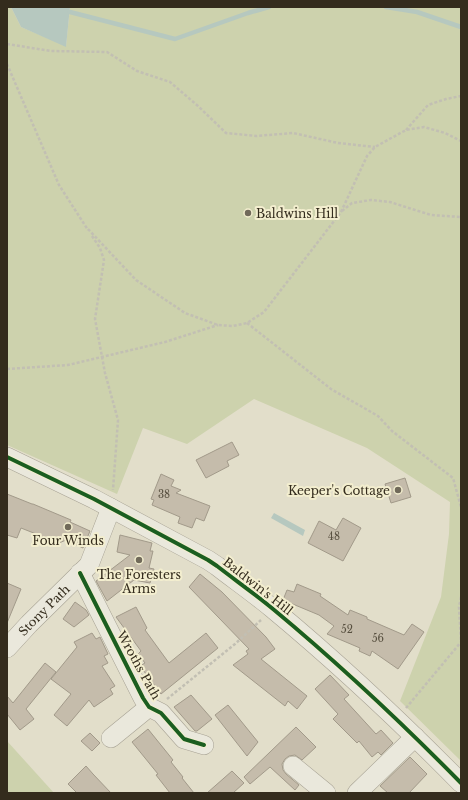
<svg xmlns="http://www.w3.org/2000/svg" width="468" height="800" font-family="'Libre Baskerville',serif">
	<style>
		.green { fill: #cdd2ad }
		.water { fill: #b6c8bf }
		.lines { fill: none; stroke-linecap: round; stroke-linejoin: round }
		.stream { stroke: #b6c8bf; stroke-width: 4.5 }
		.building { fill: #c5bcab; stroke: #a29a8a }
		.minor-casing { stroke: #a7a294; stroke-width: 20 }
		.path { stroke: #c2bfb3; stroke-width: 2.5; stroke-dasharray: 3 2; stroke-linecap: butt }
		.minor { stroke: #eae8dc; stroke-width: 19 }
		.cycleway-casing { stroke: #f3eecf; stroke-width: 6 }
		.cycleway { stroke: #1b5e20; stroke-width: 4 }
		.poi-dot { fill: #716a5a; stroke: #f3eecf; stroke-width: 1.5 }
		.labels { text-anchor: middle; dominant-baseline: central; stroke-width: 4; stroke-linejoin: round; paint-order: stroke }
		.number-label { font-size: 10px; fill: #585040 }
		.poi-label { font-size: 12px; fill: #342c1d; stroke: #f3eecf }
		.street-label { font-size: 12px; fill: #342c1d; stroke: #f3eecf }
	</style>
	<rect width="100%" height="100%" fill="#e2deca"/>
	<g class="green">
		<path d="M 7,7 L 11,7 L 21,27 L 66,46 L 70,7 L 461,7 L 461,761 L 400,701 L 441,597 L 449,534 L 450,502 L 367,448 L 254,399 L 187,444 L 143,428 L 117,494 L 7,445 Z"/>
		<path d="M 7,741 L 54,793 L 7,793 Z"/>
	</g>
	<g class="water">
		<path d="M 11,7 L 70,7 L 66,47 L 21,27 Z"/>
		<path d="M 274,513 L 305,530 L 303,536 L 271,518 Z"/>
	</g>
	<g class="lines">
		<g class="stream">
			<path d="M 386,7 L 417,12 L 461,27"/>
			<path d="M 70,12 L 175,39 L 248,13 L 269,7"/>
		</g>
	</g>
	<g class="building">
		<path d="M 232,442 L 239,455 L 227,461 L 229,466 L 206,478 L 196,460 Z"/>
		<path d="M 161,474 L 174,480 L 171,486 L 181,490 L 176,493 L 210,506 L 204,521 L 196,518 L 192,528 L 178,523 L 180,517 L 152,505 L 154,500 L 151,499 Z"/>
		<path d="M 405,478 L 411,497 L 391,503 L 385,484 Z"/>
		<path d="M 7,494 L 32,504 L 33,504 L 71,520 L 70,522 L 90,531 L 83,548 L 66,540 L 59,543 L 21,528 L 17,538 L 7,535 Z"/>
		<path d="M 343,518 L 361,528 L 343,561 L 308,543 L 319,521 L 336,530 Z"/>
		<path d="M 120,535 L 152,543 L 150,551 L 153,551 L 149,568 L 154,569 L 150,583 L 134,580 L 107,601 L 96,581 L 130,555 L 117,552 Z"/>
		<path d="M 200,574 L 222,592 L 266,637 L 275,649 L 261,659 L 307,696 L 297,709 L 288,701 L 285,706 L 233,665 L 248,654 L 246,651 L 249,649 L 189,587 Z"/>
		<path d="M 7,583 L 21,589 L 7,623 Z"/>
		<path d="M 297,584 L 321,594 L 320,596 L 348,615 L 350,610 L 367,617 L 367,619 L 404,635 L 412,624 L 424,632 L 398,669 L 372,651 L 370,656 L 359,651 L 360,648 L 327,634 L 334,626 L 319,615 L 283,600 L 287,590 L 294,592 Z"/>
		<path d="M 75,602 L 86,610 L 89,615 L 74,627 L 63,619 Z"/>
		<path d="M 136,607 L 147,628 L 145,630 L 169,663 L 206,633 L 218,648 L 161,694 L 140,666 L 145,663 L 138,654 L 141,651 L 116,617 Z"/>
		<path d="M 92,633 L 96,639 L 100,637 L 108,654 L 104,656 L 108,663 L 102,666 L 115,686 L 110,689 L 113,694 L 94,707 L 89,700 L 67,726 L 54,715 L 71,694 L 51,679 L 77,647 L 74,642 Z"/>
		<path d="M 45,663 L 56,672 L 26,709 L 34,719 L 20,730 L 7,714 L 7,696 L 13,703 Z"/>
		<path d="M 330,675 L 349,695 L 344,699 L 376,734 L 381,730 L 393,743 L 381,755 L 378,752 L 372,757 L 359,741 L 357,743 L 333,719 L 338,714 L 315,689 Z"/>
		<path d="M 191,695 L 212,719 L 197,731 L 195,731 L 174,707 Z"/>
		<path d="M 228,705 L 258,742 L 247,756 L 215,715 Z"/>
		<path d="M 296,727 L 316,747 L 302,760 L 295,755 L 289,756 L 285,759 L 282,764 L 283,770 L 286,774 L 299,785 L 295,790 L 270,767 L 250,784 L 244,777 Z"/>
		<path d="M 148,729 L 173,760 L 171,762 L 183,777 L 182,778 L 194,793 L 170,793 L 156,775 L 158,774 L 132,742 Z"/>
		<path d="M 90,733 L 100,743 L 92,751 L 81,741 Z"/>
		<path d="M 410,757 L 427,774 L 409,793 L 388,793 L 380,786 Z"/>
		<path d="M 86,766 L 93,774 L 111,793 L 77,793 L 68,784 Z"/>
		<path d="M 232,771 L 244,783 L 233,793 L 207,793 Z"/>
	</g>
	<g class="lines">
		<defs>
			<g id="minor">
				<path d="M 7,457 L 94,499 L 208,560 L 217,566 C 235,580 255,594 273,609 C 338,663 401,722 461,783"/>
				<path d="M 80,573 L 143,698 L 149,707 L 161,713 L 184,739 L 204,745"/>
				<path id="s1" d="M 7,648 L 29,624 L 89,565 L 111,508"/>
				<path d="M 111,738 L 149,707"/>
				<path d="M 293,766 L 326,793"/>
				<path d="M 357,793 L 415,737"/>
			</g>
		</defs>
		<use href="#minor" class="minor-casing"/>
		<g class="path">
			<path d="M 7,44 L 51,51 L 107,52 L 137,71 L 170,82 L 198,106 L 226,133 L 256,136 L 293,133 L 338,143 L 375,147"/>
			<path d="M 7,64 L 59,185 L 88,230"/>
			<path d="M 406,130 L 428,105 L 446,99 L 461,96"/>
			<path d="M 342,211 L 352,203 L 371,200 L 390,202 L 431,215 L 461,217"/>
			<path d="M 88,229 L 136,280 L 185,313 L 218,325 L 233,326 L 247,323 L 264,312 L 341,212 L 367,156 L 375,147 L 406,130 L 424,127 L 445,133 L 461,141"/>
			<path d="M 92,236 L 100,248 L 104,260 L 95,319 L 105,373 L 118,420 L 113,490"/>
			<path d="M 247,323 L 331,389 L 378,416 L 392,431 L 453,478 L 461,507"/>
			<path d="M 7,369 L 68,365 L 165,342 L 218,325"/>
			<path d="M 461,597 L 459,607 L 461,641"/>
			<path d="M 167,699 L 235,644 L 261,620"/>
			<path d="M 406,708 L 461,642"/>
		</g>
		<use href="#minor" class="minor"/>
		<defs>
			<g id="cycleway">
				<path d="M 7,457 L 94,499 L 208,560 L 217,566 C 235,580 255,594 273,609 C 338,663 401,722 461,783"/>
				<path d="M 80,573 L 143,698 L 149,707 L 161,713 L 184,739 L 204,745"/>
			</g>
		</defs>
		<use href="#cycleway" class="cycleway-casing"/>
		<use href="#cycleway" class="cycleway"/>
	</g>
	<g class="poi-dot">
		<circle cx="248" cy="213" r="4"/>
		<circle cx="398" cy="490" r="4"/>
		<circle cx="68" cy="527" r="4"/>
		<circle cx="139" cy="560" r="4"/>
	</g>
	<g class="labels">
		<g class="number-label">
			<text x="164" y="494">38</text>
			<text x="334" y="536">48</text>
			<text x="347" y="629">52</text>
			<text x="378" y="638">56</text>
		</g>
		<g class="poi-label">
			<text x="256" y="213" text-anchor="start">Baldwins Hill</text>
			<text x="390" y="490" text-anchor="end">Keeper's Cottage</text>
			<text x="68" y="540">Four Winds</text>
			<text x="139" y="574">The Foresters<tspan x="139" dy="14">Arms</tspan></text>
		</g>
		<g class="street-label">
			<text transform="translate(258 586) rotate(38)">Baldwin's Hill</text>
			<text stroke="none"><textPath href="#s1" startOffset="53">Stony Path</textPath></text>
			<text transform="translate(139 665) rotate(61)">Wroths Path</text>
		</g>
	</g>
	<rect width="468" height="800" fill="none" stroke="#342c1d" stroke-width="16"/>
</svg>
